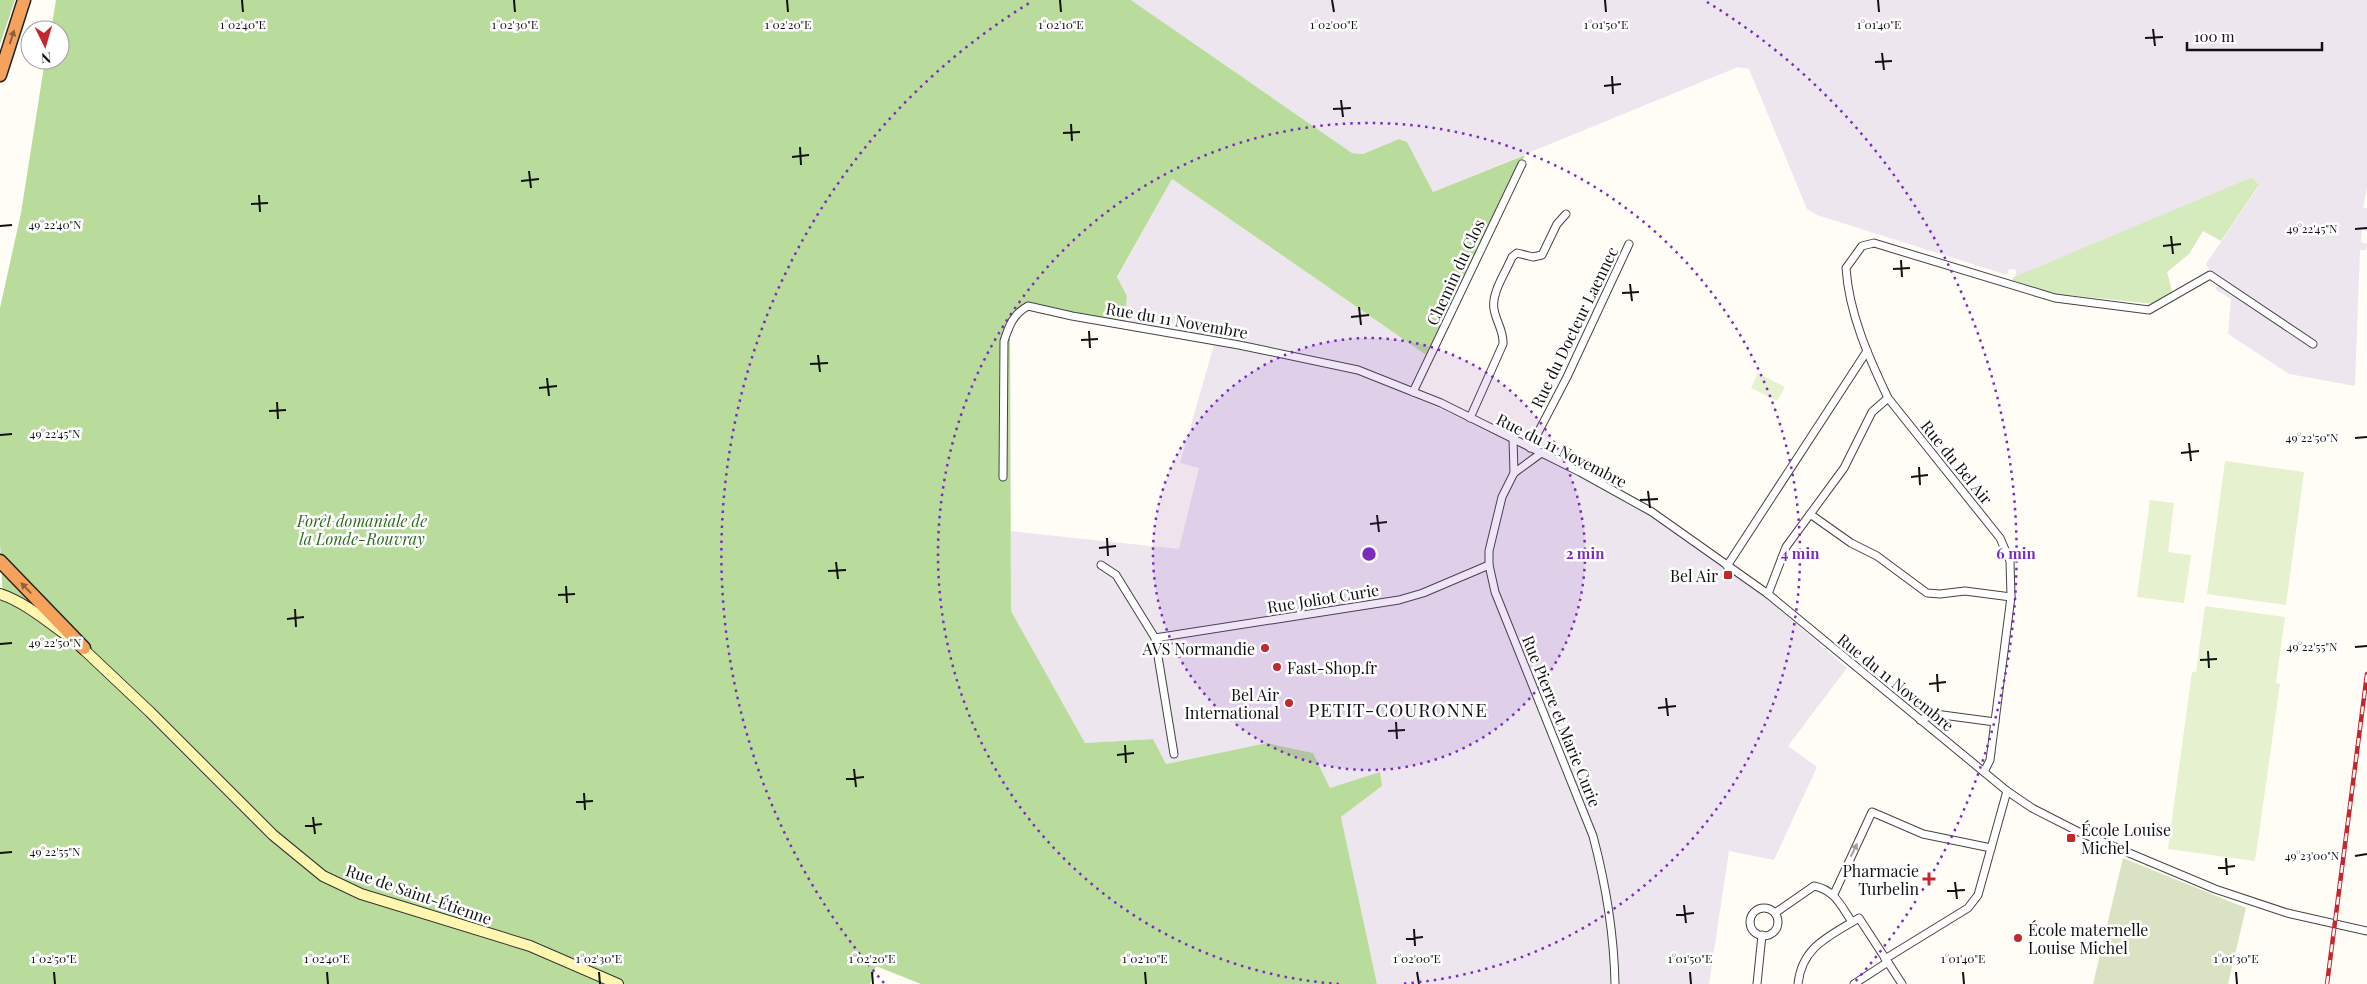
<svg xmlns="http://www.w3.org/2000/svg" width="2367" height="984" font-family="'Playfair Display',serif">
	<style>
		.industrial { fill: #eee6ef }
		.green { fill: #d5ebbd }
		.forest { fill: #b9dc9c }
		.cemetery { fill: #d9e3c4 }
		.pitch { fill: #e6f2cf }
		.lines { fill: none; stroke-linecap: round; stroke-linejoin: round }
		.street-casing { stroke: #444; stroke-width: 9 }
		.secondary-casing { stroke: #333; stroke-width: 12 }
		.highway-casing { stroke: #222; stroke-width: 15 }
		.street { stroke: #fff; stroke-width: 7 }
		.secondary { stroke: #fff6b0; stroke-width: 10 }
		.highway { stroke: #f5a25d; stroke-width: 12 }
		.rail-casing { stroke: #c4262e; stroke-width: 4.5 }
		.rail { stroke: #fff; stroke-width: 2.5; stroke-dasharray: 8; stroke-linecap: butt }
		.oneway { fill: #8e613b }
		.oneway2 { fill: #a0a0a0 }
		.ticks { fill: none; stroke: #111; stroke-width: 2 }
		.ring { fill: none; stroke: #7b2cbf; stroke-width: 2.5; stroke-dasharray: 2.5 5 }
		.poi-dot { fill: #c4262e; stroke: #fff; stroke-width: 2 }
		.labels { text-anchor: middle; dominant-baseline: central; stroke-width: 5; stroke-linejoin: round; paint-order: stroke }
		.street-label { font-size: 16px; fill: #111; stroke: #fff }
		.park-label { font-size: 16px; font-style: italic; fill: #2f6b1f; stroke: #fff }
		.poi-label { font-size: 16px; fill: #111; stroke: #fff; text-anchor: end }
		.quarter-label { font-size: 19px; letter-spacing: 1px; fill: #111; stroke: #fff }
		.ticks-label { font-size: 12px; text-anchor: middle; fill: #111; stroke: #fff; stroke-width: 5; stroke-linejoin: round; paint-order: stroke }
		.centre { fill: #7b2cbf; stroke: #fff; stroke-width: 2.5 }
		.ring-label { font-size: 15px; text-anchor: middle; font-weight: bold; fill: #7b2cbf; stroke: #fff; stroke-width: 5; stroke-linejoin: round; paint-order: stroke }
	</style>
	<rect width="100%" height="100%" fill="#fffdf5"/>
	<g class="industrial">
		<path d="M 1131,0 L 2367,0 L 2367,187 L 2363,208 L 2367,208 L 2367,231 L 2362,230 L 2361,242 L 2367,244 L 2366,250 L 2360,250 L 2355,386 L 2289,374 L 2228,334 L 2231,299 L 2215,289 L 2222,277 L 2209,270 L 2206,264 L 2259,186 L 2252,177 L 2015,278 L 2016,270 L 2009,269 L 2007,275 L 1817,215 L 1807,209 L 1749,69 L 1738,67 L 1433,192 L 1399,139 L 1363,154 L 1352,153 Z"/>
		<path d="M 1172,179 L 1429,357 L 1408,395 L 1443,410 L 1577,475 L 1652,515 L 1764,596 L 1847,668 L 1788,746 L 1817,767 L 1774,860 L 1729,851 L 1709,984 L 1377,984 L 1341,817 L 1382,786 L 1330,788 L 1313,753 L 1268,743 L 1165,764 L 1153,739 L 1085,743 L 1011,612 L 1010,531 L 1179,549 L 1199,468 L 1180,463 L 1216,338 L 1124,323 L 1127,296 L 1117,278 Z"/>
	</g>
	<path class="green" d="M 2252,177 L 2259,185 L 2221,241 L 2203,231 L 2189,254 L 2167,272 L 2172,291 L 2154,304 L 2049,293 L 2012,280 L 2014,277 Z"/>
	<g class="forest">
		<path d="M 0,0 L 15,0 L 0,44 Z"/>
		<path d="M 56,0 L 1131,0 L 1352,153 L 1363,154 L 1399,139 L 1407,142 L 1433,192 L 1525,155 L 1429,357 L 1172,179 L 1117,277 L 1127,296 L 1124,323 L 1032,304 L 1010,329 L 1011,611 L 1085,743 L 1153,739 L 1166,764 L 1267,743 L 1313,753 L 1330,788 L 1380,772 L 1382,786 L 1341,817 L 1377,984 L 921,984 L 876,966 L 870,984 L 0,984 L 0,599 L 3,600 L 0,544 L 0,308 L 21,213 L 45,60 L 60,60 L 60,30 L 51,30 Z"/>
	</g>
	<path class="cemetery" d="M 2123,858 L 2246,908 L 2228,984 L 2093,984 Z"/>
	<g class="pitch">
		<path d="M 1758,373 L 1785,387 L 1777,401 L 1751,388 Z"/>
		<path d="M 2225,461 L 2304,472 L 2286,605 L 2207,594 Z"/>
		<path d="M 2150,500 L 2174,503 L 2168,552 L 2191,555 L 2184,603 L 2137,597 Z"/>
		<path d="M 2205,606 L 2285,617 L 2276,683 L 2280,684 L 2255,861 L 2168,849 L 2192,672 L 2196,672 Z"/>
	</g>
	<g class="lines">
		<defs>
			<g id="street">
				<path d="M 1413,392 L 1522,164"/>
				<path d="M 1888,398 C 1869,358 1849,314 1846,268 L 1862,246 L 1874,243 L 2055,298 L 2149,310 L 2210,275 L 2313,344"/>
				<path d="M 1470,418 L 1503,344 C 1504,331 1496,322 1494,309 C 1491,293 1506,272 1512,257 L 1517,253 L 1533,257 L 1542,255 L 1557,224 L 1566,214"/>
				<path d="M 1513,439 L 1514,473"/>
				<path d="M 1530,448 L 1567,377 L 1629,244"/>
				<path d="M 1540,454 L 1514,473 L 1502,497 L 1489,551 L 1489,565 L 1495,592 L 1593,836 C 1606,885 1614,933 1615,984"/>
				<path d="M 1003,477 L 1004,341 C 1009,326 1013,314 1028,306 L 1072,316 L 1239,345 L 1358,370 L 1441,403 L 1580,472 L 1652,512 L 1768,594 L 2007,791 L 2032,808 L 2079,832 L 2215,889 L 2287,913 L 2367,931"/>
				<path d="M 1810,514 L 1851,543 L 1877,556 L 1927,593 L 1940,594 L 1965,591 L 2011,597"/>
				<path d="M 1101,565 L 1116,575 L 1155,638 L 1174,754"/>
				<path d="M 1727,566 L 1867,351"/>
				<path d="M 1768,594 L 1786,547 L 1844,468 L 1872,412 L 1888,398 L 2000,538 L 2010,561 L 2011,597 L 1990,760 L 1984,772"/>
				<path d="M 1155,638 L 1399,600 L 1423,593 L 1489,565"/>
				<path d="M 1920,720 L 1935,714 L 1995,722"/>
				<path d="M 1834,894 L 1872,812 L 1923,834 L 1991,848"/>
				<circle cx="1764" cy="922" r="14"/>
				<path d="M 1775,913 L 1814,886 C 1835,890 1841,906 1852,922"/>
				<path d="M 1885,959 L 1968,908 L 1978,895 L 2007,791"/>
				<path d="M 1757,984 L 1762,935"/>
				<path d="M 1798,984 C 1802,946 1830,936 1859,918 L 1902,984"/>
				<path d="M 1854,984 L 1888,962"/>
			</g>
			<g id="secondary">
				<path d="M 0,594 C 24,602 44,619 65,634"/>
				<path d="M 78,644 L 150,712 L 273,835 L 323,876 L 361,894 L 530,946 L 618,984"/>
			</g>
			<g id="highway">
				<path d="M 0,75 L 24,0"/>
				<path d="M 0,561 L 84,648"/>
			</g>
		</defs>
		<use href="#street" class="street-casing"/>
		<use href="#secondary" class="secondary-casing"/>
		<use href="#highway" class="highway-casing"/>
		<use href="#street" class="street"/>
		<use href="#secondary" class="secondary"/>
		<use href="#highway" class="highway"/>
		<defs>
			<path id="rail" d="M 2327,984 L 2367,674"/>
		</defs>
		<use href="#rail" class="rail-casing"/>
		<use href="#rail" class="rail"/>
	</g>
	<defs><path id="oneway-solid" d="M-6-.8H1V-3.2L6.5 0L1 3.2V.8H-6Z" transform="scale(1.25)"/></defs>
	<g class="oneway">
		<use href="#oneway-solid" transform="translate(12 37) rotate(-72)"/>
		<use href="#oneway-solid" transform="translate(26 588) rotate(-134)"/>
	</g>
	<use class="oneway2" href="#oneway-solid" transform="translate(1854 850) rotate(-64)"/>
	<path class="ticks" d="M 242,0 L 243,12M 514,0 L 515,12M 787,0 L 788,12M 1060,0 L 1061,12M 1332,0 L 1334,12M 1605,0 L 1606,12M 1878,0 L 1879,12M 2153,29 L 2155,46M 2145,38 L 2163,37M 1882,53 L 1884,70M 1875,62 L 1892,61M 1612,76 L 1613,94M 1604,86 L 1621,84M 1341,100 L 1343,117M 1333,109 L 1351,108M 1071,124 L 1072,141M 1063,133 L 1080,132M 800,147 L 801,165M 792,157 L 809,155M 529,171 L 531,188M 521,181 L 539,179M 259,195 L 260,212M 251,204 L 268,203M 0,226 L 12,225M 2355,229 L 2367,228M 2171,236 L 2173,254M 2163,246 L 2181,244M 1901,260 L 1902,277M 1893,269 L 1910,268M 1630,284 L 1632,301M 1622,293 L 1639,292M 1359,307 L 1361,325M 1351,317 L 1369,315M 1089,331 L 1090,348M 1081,340 L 1098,339M 818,355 L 820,372M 810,364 L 828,363M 547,378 L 549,396M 539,388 L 557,386M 277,402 L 278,419M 269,411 L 286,410M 0,435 L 12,434M 2355,438 L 2367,437M 2189,443 L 2191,461M 2181,453 L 2199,451M 1919,467 L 1920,485M 1911,477 L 1928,475M 1648,491 L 1650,508M 1640,500 L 1658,499M 1377,515 L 1379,532M 1370,524 L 1387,522M 1107,538 L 1108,556M 1099,548 L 1116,546M 836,562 L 838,579M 828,571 L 846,570M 566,586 L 567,603M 558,595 L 575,594M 295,609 L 296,627M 287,619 L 304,617M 0,644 L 12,643M 2355,647 L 2367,646M 2208,651 L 2209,668M 2200,660 L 2217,659M 1937,674 L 1938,692M 1929,684 L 1946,682M 1666,698 L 1668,716M 1658,708 L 1676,706M 1396,722 L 1397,739M 1388,731 L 1405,730M 1125,745 L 1126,763M 1117,755 L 1134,753M 854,769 L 856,787M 846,779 L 864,777M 584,793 L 585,810M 576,802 L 593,801M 313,817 L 315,834M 305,826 L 322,824M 0,853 L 12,852M 2355,856 L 2367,854M 2226,858 L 2227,875M 2218,868 L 2235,866M 1955,882 L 1957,899M 1947,891 L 1965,890M 1684,905 L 1686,923M 1676,915 L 1694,913M 1414,929 L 1415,946M 1406,939 L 1423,937M 54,972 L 55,984M 327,972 L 328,984M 599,972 L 600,984M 872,972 L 873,984M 1145,972 L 1146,984M 1417,972 L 1419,984M 1690,972 L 1691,984M 1963,972 L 1964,984M 2236,972 L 2237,984"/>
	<circle cx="1369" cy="554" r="216" fill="#7b2cbf" fill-opacity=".12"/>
	<g class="ring">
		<circle cx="1369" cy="554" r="216"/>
		<path d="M1339 984A431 431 0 1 1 1399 984"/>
		<path d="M884 983A647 647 0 0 1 1031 2M1707 2A647 647 0 0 1 1854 983"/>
	</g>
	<g class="poi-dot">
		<rect x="1723" y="570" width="10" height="10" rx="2.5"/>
		<circle cx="1265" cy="648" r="5"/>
		<circle cx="1277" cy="667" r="5"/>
		<circle cx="1289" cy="703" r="5"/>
		<rect x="2066" y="833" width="10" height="10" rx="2.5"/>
		<path d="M1926.5 871.5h5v5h5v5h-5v5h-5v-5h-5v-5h5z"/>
		<circle cx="2018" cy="938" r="5"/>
	</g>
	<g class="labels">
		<g class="street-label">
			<text transform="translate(1455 272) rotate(-65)">Chemin du Clos</text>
			<text transform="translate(1177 320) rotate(10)">Rue du 11 Novembre</text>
			<text transform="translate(1574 327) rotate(-64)">Rue du Docteur Laennec</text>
			<text transform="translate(1562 450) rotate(27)">Rue du 11 Novembre</text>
			<text transform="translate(1957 462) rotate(51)">Rue du Bel Air</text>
			<text transform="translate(1323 598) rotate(-9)">Rue Joliot Curie</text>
			<text transform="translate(1896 682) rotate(39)">Rue du 11 Novembre</text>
			<text transform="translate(1562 721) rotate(68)">Rue Pierre et Marie Curie</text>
			<text transform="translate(419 894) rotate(19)">Rue de Saint-Étienne</text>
		</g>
		<g class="park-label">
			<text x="362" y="520">Forêt domaniale de<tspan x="362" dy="18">la Londe-Rouvray</tspan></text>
		</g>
		<g class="poi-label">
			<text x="1718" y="575">Bel Air</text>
			<text x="1255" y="648">AVS Normandie</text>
			<text x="1287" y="667" text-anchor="start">Fast-Shop.fr</text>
			<text x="1279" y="694">Bel Air<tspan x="1279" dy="18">International</tspan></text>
			<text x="2081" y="829" text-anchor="start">École Louise<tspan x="2081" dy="18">Michel</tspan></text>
			<text x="1919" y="870">Pharmacie<tspan x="1919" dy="18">Turbelin</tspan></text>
			<text x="2028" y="929" text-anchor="start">École maternelle<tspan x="2028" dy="18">Louise Michel</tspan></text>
		</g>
		<g class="quarter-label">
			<text x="1398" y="709">PETIT-COURONNE</text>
		</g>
	</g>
	<g class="ticks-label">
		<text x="243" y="29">1°02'40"E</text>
		<text x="515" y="29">1°02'30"E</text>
		<text x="788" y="29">1°02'20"E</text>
		<text x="1061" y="29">1°02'10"E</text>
		<text x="1334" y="29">1°02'00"E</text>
		<text x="1606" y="29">1°01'50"E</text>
		<text x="1879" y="29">1°01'40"E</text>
		<text x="55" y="229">49°22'40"N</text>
		<text x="2312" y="233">49°22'45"N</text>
		<text x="55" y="438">49°22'45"N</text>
		<text x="2312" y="442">49°22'50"N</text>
		<text x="55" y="647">49°22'50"N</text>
		<text x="2312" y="651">49°22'55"N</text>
		<text x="55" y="856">49°22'55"N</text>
		<text x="2312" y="860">49°23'00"N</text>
		<text x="54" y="963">1°02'50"E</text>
		<text x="327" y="963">1°02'40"E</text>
		<text x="599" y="963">1°02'30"E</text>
		<text x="872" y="963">1°02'20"E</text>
		<text x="1145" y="963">1°02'10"E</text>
		<text x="1417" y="963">1°02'00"E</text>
		<text x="1690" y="963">1°01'50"E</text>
		<text x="1963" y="963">1°01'40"E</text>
		<text x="2236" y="963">1°01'30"E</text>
	</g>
	<circle cx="1369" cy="554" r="8" class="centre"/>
	<g class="ring-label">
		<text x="1585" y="559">2 min</text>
		<text x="1800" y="559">4 min</text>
		<text x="2016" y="559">6 min</text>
	</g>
	<g transform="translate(45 45) rotate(175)"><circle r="24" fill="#ffffff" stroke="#a0a0a0"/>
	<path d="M0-4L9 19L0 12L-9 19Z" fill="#c4262e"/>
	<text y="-8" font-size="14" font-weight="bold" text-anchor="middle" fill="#111111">N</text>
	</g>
	<path d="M2187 42v8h135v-8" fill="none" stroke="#111111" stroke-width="2.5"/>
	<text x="2194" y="42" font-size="15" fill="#111111" stroke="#ffffff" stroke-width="4" paint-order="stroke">100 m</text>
</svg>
